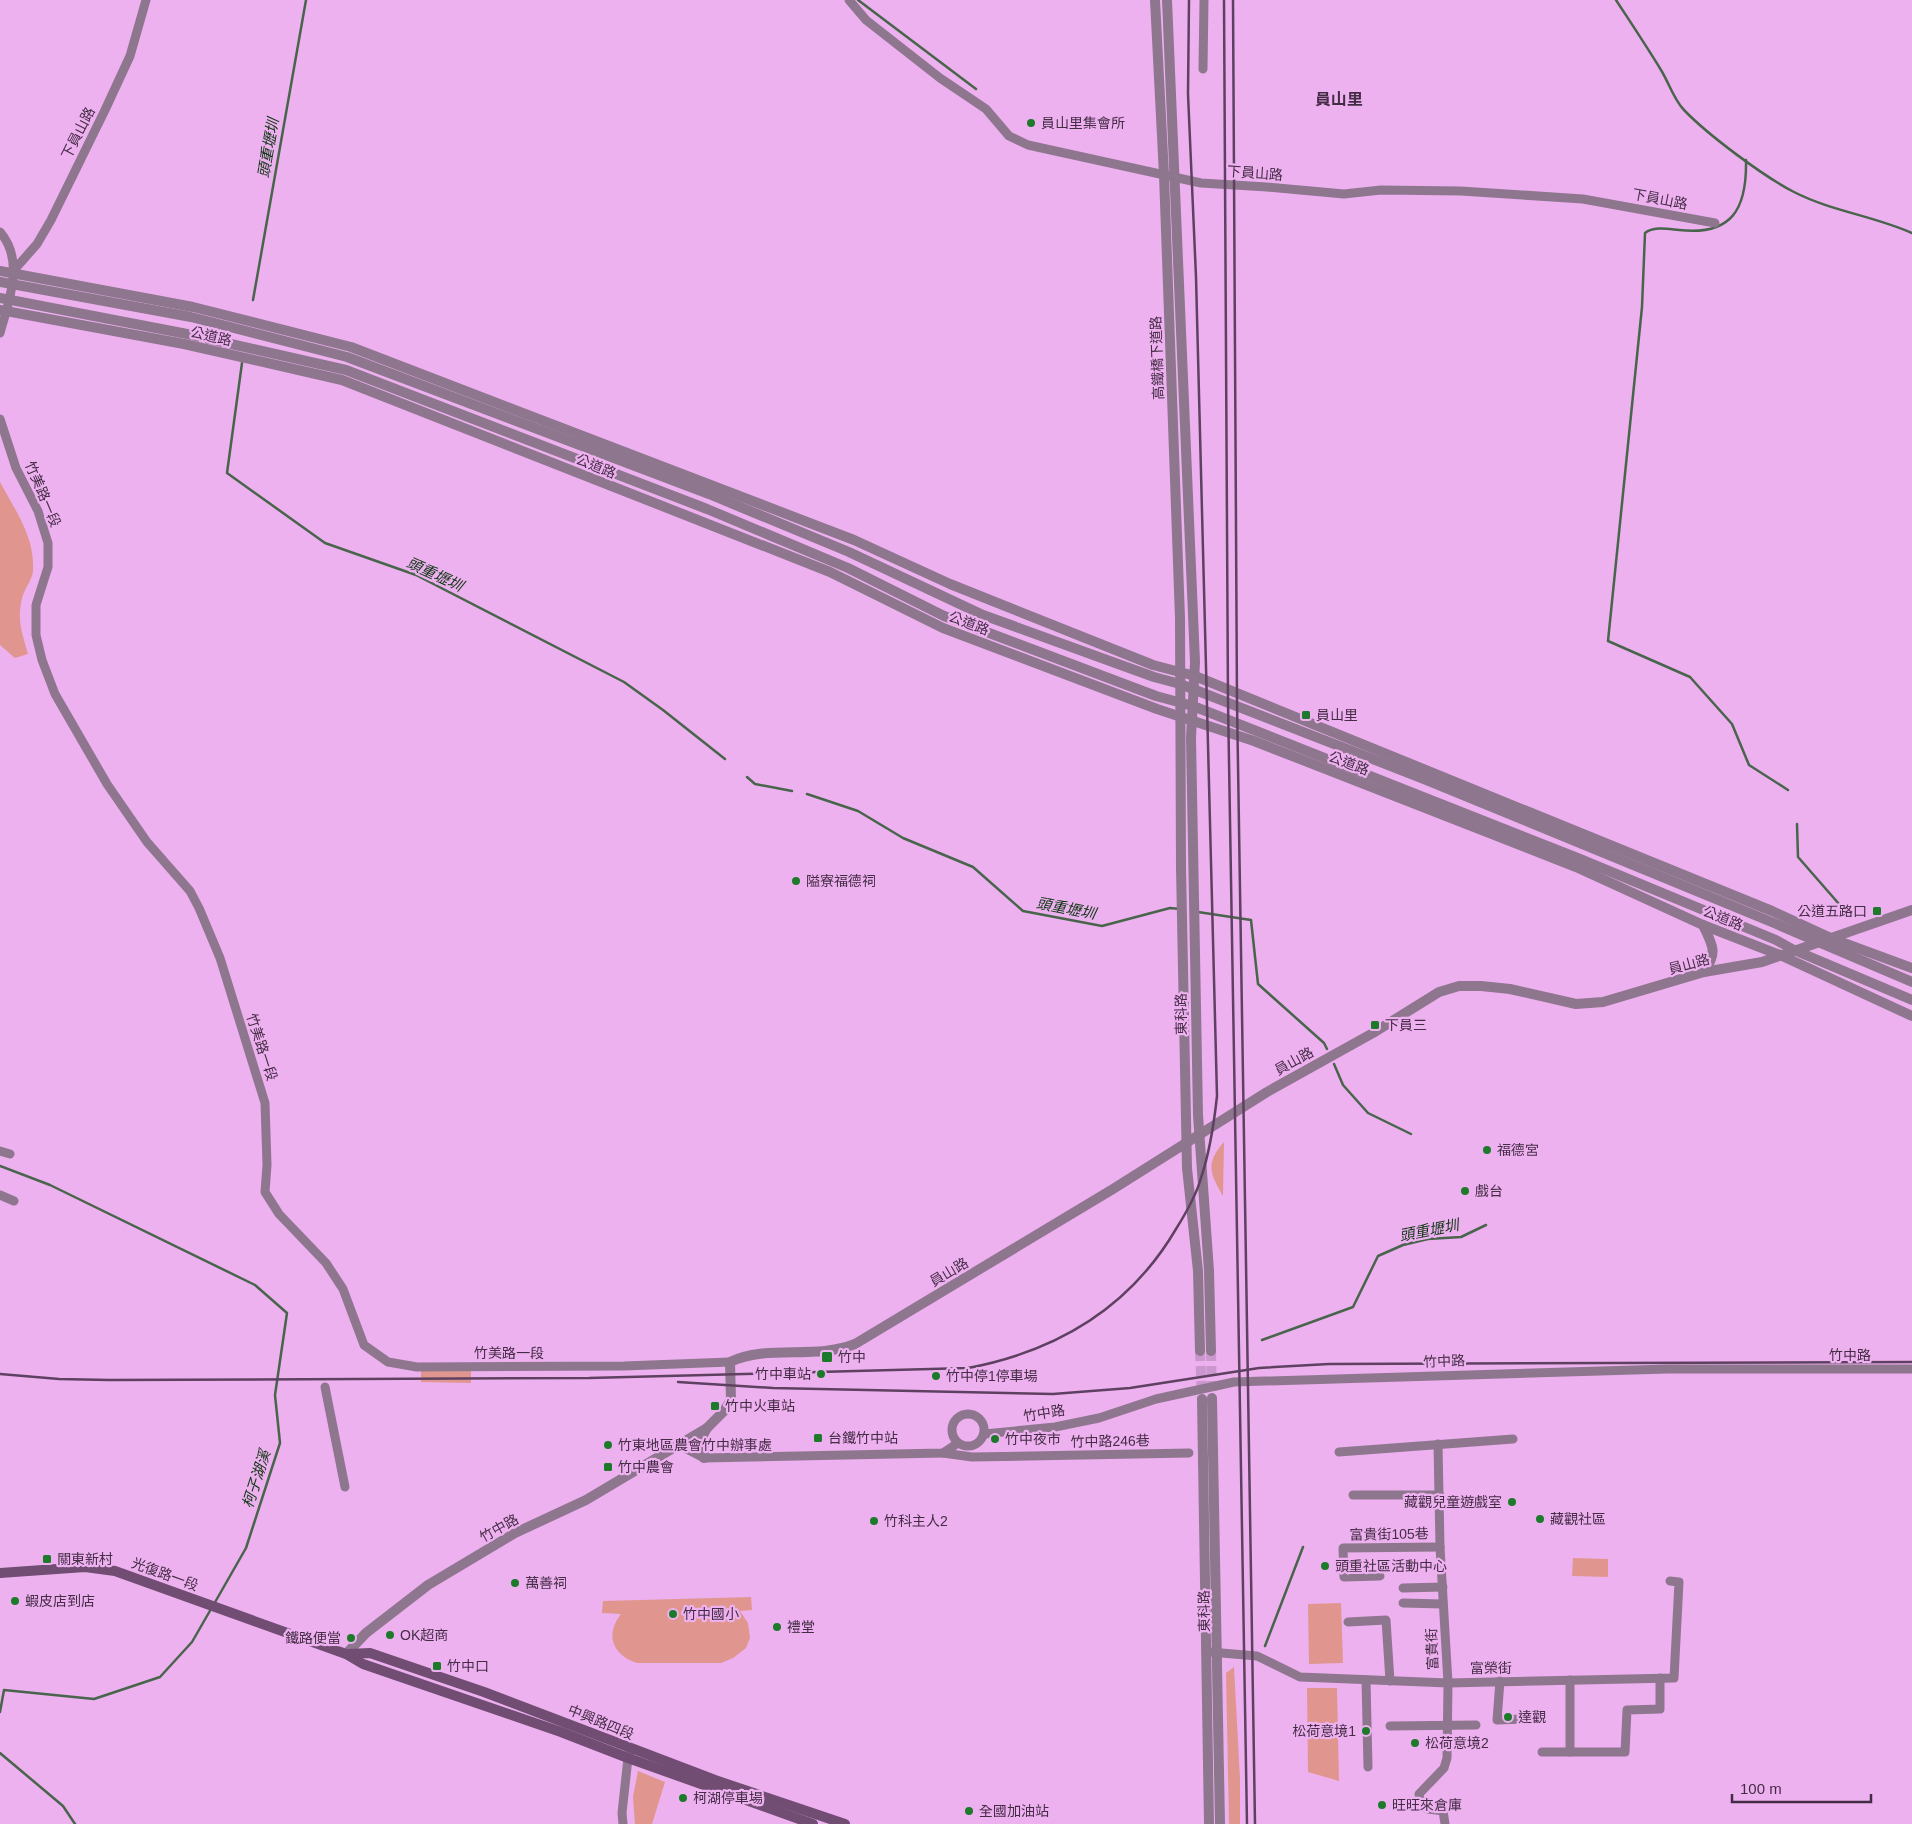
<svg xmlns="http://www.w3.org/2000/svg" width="1912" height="1824" font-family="Helvetica,'Noto Sans TC',sans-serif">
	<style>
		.green { fill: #e0968f }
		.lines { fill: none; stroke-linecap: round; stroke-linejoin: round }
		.stream { stroke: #48654b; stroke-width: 2.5 }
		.tertiary-tunnel { stroke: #cc96ce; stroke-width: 10; stroke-dasharray: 10 5; stroke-linecap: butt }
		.minor { stroke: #8f768f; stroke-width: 9 }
		.tertiary { stroke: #8f768f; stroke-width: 10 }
		.secondary { stroke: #714d73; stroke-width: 10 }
		.rail { stroke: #5e4160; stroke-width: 2.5 }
		.poi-dot { fill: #1c7a2a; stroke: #eeb1f0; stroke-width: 2 }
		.labels { text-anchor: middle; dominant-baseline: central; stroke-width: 4.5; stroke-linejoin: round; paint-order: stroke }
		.poi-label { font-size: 14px; fill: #442c45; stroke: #eeb1f0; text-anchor: start }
		.street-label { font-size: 14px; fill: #442c45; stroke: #eeb1f0 }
		.water-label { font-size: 15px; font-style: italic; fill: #103714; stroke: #eeb1f0 }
		.quarter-label { font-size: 16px; font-weight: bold; fill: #442c45; stroke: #eeb1f0 }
	</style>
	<rect width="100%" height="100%" fill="#eeb1f0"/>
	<g class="green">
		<path d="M 0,482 C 15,510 35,537 33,570 C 33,578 26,587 23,595 C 16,618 22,632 28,654 L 15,658 L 0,645 Z"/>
		<path d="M 1224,1142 L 1223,1196 C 1210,1174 1205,1163 1224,1142 Z"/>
		<path d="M 421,1363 L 471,1363 L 471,1383 L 421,1382 Z"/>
		<path d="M 1573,1558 L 1608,1559 L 1608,1577 L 1572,1576 Z"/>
		<path d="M 751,1597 L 752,1610 L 740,1611 L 748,1623 L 750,1638 L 746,1648 L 733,1658 L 721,1663 L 637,1663 C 612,1655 605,1634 621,1614 L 602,1613 L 603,1601 Z"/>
		<path d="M 1341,1603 L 1343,1663 L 1309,1664 L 1308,1604 Z"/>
		<path d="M 1234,1667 L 1240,1779 L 1240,1824 L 1229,1824 L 1226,1673 Z"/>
		<path d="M 1307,1688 L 1337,1688 L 1339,1781 L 1308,1772 Z"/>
		<path d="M 638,1771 L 665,1782 L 652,1824 L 635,1824 L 633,1797 Z"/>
	</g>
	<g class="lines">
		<g class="stream">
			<path d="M 858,0 L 976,89"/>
			<path d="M 1616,0 C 1631,23 1647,47 1661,70 C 1669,83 1674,100 1684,110 C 1708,135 1763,176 1794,192 C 1831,211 1874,216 1912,233"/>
			<path d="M 1746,160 C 1747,209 1732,236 1679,230 C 1668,229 1654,226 1645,233 L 1642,307 L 1608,641 L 1690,677 L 1732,724 L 1749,765 L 1788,790"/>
			<path d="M 253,300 L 306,0"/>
			<path d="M 242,363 L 227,473 L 325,543 L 416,575 L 624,682 L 663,710 L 725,759"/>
			<path d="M 747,777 L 755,784 L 792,791"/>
			<path d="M 807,794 L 858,811 L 903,838 L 973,867 L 1023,911 L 1102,926 L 1170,908 L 1180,909"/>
			<path d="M 1797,824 L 1798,857 L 1846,912"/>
			<path d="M 1198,912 L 1251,920 L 1258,984 L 1324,1043 L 1327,1049"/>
			<path d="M 1334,1064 L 1343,1085 L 1368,1113 L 1411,1134"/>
			<path d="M 0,1166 L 50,1185 L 255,1285 L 287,1313 L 275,1395 L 280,1443 L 246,1548 L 214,1604"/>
			<path d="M 1262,1340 L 1353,1307 L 1378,1256 L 1403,1245 L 1428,1239 L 1461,1237 L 1486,1225"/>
			<path d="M 1265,1646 L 1303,1547"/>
			<path d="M 0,1712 L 4,1690 L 94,1699 L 160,1677 L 192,1642 L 211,1609"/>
			<path d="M 0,1753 L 63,1806 L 75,1824"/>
		</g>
		<g class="tertiary-tunnel">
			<path d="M 1200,1351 L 1202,1399"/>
			<path d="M 1211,1351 L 1212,1395"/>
		</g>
		<g class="minor">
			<path d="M 849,0 L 866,20 L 940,78 L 986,109 L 1009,136 L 1028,145 L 1201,183 L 1267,187 L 1344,194 L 1381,190 L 1461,191 L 1583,199 L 1715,223"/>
			<path d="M 1203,69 L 1204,0"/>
			<path d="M 0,232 C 25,261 9,300 0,333"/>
			<path d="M 15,269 L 37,244 L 51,220 L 105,110 L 130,56 L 146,0"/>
			<path d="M 0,419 L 16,468 L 38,511 L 48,543 L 48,567 L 36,605 L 36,635 L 42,660 L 55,694 L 107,784 L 147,842 L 190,891 L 199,908 L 220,958 L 265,1103 L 267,1165 L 265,1192 L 279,1214 L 326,1263 L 343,1289 L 364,1345 L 388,1362 L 417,1367 L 624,1366 L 730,1362"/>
			<path d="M 0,1151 L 10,1154"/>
			<path d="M 0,1195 L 14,1201"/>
			<path d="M 325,1387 L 345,1487"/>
			<circle cx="968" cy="1430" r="16"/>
			<path d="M 984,1434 L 1055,1427 L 1099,1418 L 1156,1399 L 1234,1382 L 1668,1369 L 1912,1369"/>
			<path d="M 1438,1444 L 1440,1547 L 1448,1683 L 1447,1758 L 1444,1768 L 1419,1794 L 1421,1805 L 1428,1809 L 1443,1811 L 1445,1824"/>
			<path d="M 679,1445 L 704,1458 L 943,1453 L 958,1443"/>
			<path d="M 1339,1452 L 1513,1439"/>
			<path d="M 943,1453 L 972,1457 L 1189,1453"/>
			<path d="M 1353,1495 L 1440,1495"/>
			<path d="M 1380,1576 L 1344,1577 L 1343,1548 L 1440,1547"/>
			<path d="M 1403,1588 L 1443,1587"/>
			<path d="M 1403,1603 L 1443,1604"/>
			<path d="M 1348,1622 L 1386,1620 L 1390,1681"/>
			<path d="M 1210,1652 L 1257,1656 L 1300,1677 L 1448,1683 L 1674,1678 L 1679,1582 L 1670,1581"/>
			<path d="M 1366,1680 L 1368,1767"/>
			<path d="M 1500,1681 L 1497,1720 L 1525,1719"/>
			<path d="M 1390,1726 L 1476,1725"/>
			<path d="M 1542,1752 L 1625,1752 L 1627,1710 L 1660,1709 L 1660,1678"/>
			<path d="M 1570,1752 L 1570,1680"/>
			<path d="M 623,1824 L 622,1813 L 628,1758 L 630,1752"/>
		</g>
		<g class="tertiary">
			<path d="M 1155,0 L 1164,175 L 1180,618 L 1181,868 L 1187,1168 L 1198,1271 L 1200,1351"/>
			<path d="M 1167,0 L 1195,662 L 1191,738 L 1198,1115 L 1209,1271 L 1211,1351"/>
			<path d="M 0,271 L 193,307 L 351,347 L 854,540 L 950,584 L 1153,665 L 1195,676 L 1772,911 L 1833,939 L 1912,968"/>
			<path d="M 0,282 L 191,317 L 347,357 L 709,494 L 849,552 L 983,615 L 1154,677 L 1180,684 L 1424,779 L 1774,923 L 1912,982"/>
			<path d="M 0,298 L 187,334 L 346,370 L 707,509 L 848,568 L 944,616 L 1156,696 L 1193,706 L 1580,859 L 1776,940 L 1794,950 L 1912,1000"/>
			<path d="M 0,310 L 184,344 L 342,380 L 830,572 L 943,628 L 1157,709 L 1254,741 L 1576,867 L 1703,925 L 1780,955 L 1912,1016"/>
			<path d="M 1703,925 C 1713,946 1718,952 1704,972"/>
			<path d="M 1212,1398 L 1220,1824"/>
			<path d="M 1202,1399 L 1209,1824"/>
			<path d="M 704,1458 L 703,1435 L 707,1428"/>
			<path d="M 346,1654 L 366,1633 L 428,1585 L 515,1533 L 586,1500 L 707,1428 L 724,1411 L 731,1400 L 730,1362 C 767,1344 815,1360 855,1344 L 1113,1189 L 1267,1092 L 1373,1033 L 1439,992 L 1459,986 L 1481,986 L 1510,989 L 1576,1004 L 1603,1002 L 1704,972 L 1762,962 L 1912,910"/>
		</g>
		<g class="secondary">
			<path d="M 0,1573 L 85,1567 L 115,1571 L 346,1654 L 363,1664 L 561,1732 L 628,1758 L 813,1824"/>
			<path d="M 347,1654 L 370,1653 L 484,1692 L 715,1780 L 845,1824"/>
		</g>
		<g class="rail">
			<path d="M 1224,0 L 1228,702 L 1247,1824"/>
			<path d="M 1233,0 L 1237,702 L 1255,1824"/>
			<path d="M 0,1374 L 59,1379 L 109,1380 L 589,1378 L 968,1368 C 1057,1351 1129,1309 1176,1229 C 1186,1213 1196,1196 1201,1178 C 1210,1151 1214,1124 1217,1096 L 1196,277 L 1188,94 L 1189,0"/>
			<path d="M 678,1382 L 773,1388 L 1053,1394 L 1130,1388 L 1259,1368 L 1329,1364 L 1912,1362"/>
		</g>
	</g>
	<g class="poi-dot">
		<circle cx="1031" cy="123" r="5"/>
		<rect x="1301" y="710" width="10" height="10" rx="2.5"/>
		<circle cx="796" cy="881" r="5"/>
		<rect x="1872" y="906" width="10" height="10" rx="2.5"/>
		<rect x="1370" y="1020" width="10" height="10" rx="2.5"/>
		<circle cx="1487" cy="1150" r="5"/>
		<circle cx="1465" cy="1191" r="5"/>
		<rect x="821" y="1351" width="12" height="12" rx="2.5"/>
		<circle cx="821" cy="1374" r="5"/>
		<circle cx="936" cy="1376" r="5"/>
		<rect x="710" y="1401" width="10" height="10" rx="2.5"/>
		<rect x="813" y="1433" width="10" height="10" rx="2.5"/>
		<circle cx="995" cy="1439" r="5"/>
		<circle cx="608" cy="1445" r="5"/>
		<rect x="603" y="1462" width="10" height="10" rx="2.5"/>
		<circle cx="1512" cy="1502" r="5"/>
		<circle cx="1540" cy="1519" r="5"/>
		<circle cx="874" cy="1521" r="5"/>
		<rect x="42" y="1554" width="10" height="10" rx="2.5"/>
		<circle cx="1325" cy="1566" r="5"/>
		<circle cx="515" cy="1583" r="5"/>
		<circle cx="15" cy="1601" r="5"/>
		<circle cx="673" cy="1614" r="5"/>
		<circle cx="777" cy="1627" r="5"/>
		<circle cx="390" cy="1635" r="5"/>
		<circle cx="351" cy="1638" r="5"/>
		<rect x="432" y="1661" width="10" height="10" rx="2.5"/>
		<circle cx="1508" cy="1717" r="5"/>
		<circle cx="1366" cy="1731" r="5"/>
		<circle cx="1415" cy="1743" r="5"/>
		<circle cx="683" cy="1798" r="5"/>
		<circle cx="1382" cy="1805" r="5"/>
		<circle cx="969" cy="1811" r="5"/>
	</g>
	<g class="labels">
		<g class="poi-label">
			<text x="1041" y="123">員山里集會所</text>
			<text x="1316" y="715">員山里</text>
			<text x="806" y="881">隘寮福德祠</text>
			<text x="1867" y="911" text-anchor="end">公道五路口</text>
			<text x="1385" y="1025">下員三</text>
			<text x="1497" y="1150">福德宮</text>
			<text x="1475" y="1191">戲台</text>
			<text x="838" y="1357">竹中</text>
			<text x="811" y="1374" text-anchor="end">竹中車站</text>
			<text x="946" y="1376">竹中停1停車場</text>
			<text x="725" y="1406">竹中火車站</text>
			<text x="828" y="1438">台鐵竹中站</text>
			<text x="1005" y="1439">竹中夜市</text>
			<text x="618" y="1445">竹東地區農會竹中辦事處</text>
			<text x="618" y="1467">竹中農會</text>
			<text x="1502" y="1502" text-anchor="end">藏觀兒童遊戲室</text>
			<text x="1550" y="1519">藏觀社區</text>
			<text x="884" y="1521">竹科主人2</text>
			<text x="57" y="1559">關東新村</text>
			<text x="1335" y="1566">頭重社區活動中心</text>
			<text x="525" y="1583">萬善祠</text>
			<text x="25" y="1601">蝦皮店到店</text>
			<text x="683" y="1614">竹中國小</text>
			<text x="787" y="1627">禮堂</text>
			<text x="400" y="1635">OK超商</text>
			<text x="341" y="1638" text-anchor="end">鐵路便當</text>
			<text x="447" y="1666">竹中口</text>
			<text x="1518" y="1717">達觀</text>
			<text x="1356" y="1731" text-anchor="end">松荷意境1</text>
			<text x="1425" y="1743">松荷意境2</text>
			<text x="693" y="1798">柯湖停車場</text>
			<text x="1392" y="1805">旺旺來倉庫</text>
			<text x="979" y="1811">全國加油站</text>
		</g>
		<g class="street-label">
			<text transform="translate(78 133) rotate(-63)">下員山路</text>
			<text transform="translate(1255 173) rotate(4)">下員山路</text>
			<text transform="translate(1660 199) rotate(11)">下員山路</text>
			<text transform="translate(211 336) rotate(13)">公道路</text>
			<text transform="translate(1157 358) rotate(-92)">高鐵橋下道路</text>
			<text transform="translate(596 466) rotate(22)">公道路</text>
			<text transform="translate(43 494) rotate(67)">竹美路一段</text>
			<text transform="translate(969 623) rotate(21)">公道路</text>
			<text transform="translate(1349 763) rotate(21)">公道路</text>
			<text transform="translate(1723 918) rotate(22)">公道路</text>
			<text transform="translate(1689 964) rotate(-15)">員山路</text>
			<text transform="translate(1181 1014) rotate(-91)">東科路</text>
			<text transform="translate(262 1047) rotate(72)">竹美路一段</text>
			<text transform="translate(1294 1061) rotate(-29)">員山路</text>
			<text transform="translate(949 1272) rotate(-31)">員山路</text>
			<text x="509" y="1353">竹美路一段</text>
			<text x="1850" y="1355">竹中路</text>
			<text transform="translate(1444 1361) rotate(-2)">竹中路</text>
			<text transform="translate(1044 1413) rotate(-9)">竹中路</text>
			<text transform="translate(1110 1441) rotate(-1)">竹中路246巷</text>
			<text transform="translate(499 1528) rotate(-29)">竹中路</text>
			<text transform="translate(1389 1534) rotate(-1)">富貴街105巷</text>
			<text transform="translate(165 1574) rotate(20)">光復路一段</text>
			<text transform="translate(1204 1611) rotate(-91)">東科路</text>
			<text transform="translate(1432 1649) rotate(-93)">富貴街</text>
			<text transform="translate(1491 1668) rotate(-1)">富榮街</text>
			<text transform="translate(601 1722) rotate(22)">中興路四段</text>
		</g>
		<g class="water-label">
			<text transform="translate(268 148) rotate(-80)">頭重壢圳</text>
			<text transform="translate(435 574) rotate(25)">頭重壢圳</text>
			<text transform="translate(1066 908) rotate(11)">頭重壢圳</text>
			<text transform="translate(1429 1230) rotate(-11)">頭重壢圳</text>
			<text transform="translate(256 1479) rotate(-72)">柯子湖溪</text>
		</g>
		<g class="quarter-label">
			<text x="1339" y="99">員山里</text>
		</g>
	</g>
	<path d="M1732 1794v8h139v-8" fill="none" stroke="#442c45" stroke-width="2.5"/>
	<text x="1740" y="1794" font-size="15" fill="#442c45" stroke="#eeb1f0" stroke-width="4" paint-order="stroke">100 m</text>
</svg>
